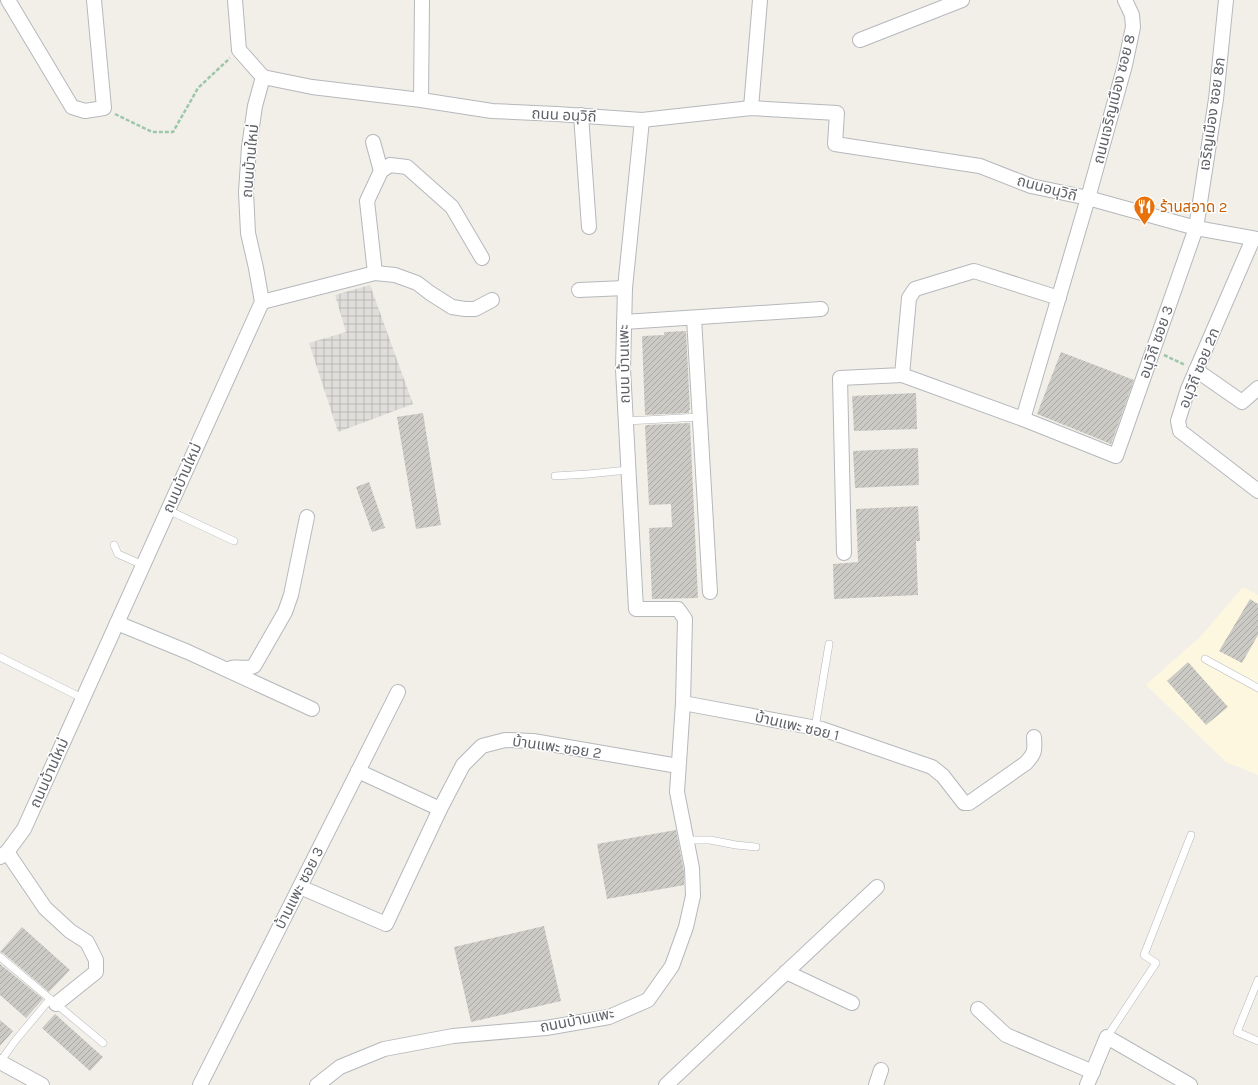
<svg xmlns="http://www.w3.org/2000/svg" width="1258" height="1085" font-family="Karla,'Noto Sans Thai',sans-serif">
	<style>
		.commercial { fill: #fef7e0 }
		.industrial { fill: url(#industrial-grid) }
		.building { fill: url(#building-hatch) }
		.lines { fill: none; stroke-linecap: round; stroke-linejoin: round }
		.service-casing { stroke: #b5b8bc; stroke-width: 8 }
		.minor-casing { stroke: #b5b8bc; stroke-width: 16 }
		.path { stroke: #9cc7a9; stroke-width: 2.5; stroke-dasharray: 4 2; stroke-linecap: butt }
		.service { stroke: #fff; stroke-width: 7 }
		.minor { stroke: #fff; stroke-width: 14 }
		.labels { text-anchor: middle; dominant-baseline: central; stroke-width: 3; stroke-linejoin: round; paint-order: stroke }
		.street-label { font-size: 15px; fill: #5f6368; stroke: #fff }
		.food-label { font-size: 15px; fill: #c56008; stroke: #fff; text-anchor: start }
	</style>
	<defs>
		<pattern id="industrial-grid" width="8" height="8" patternUnits="userSpaceOnUse"><rect width="8" height="8" fill="#e0deda"/><path d="M0 4h8M4 0v8" fill="none" stroke="#b9b8b5"/></pattern>
		<pattern id="building-hatch" width="6" height="6" patternUnits="userSpaceOnUse"><rect width="6" height="6" fill="#cccac5"/><path d="M-1 1l2-2M0 6l6-6M5 7l2-2" fill="none" stroke="#a9a8a4"/></pattern>
	</defs>
	<rect width="100%" height="100%" fill="#f1efe8"/>
	<path class="commercial" d="M 1243,587 L 1258,595 L 1258,775 L 1226,762 L 1146,685 L 1201,636 Z"/>
	<path class="industrial" d="M 370,285 L 413,404 L 338,432 L 309,343 L 346,332 L 335,295 Z"/>
	<g class="building">
		<path d="M 686,331 L 690,410 L 689,410 L 689,413 L 645,415 L 642,336 L 664,335 L 664,332 Z"/>
		<path d="M 1061,352 L 1134,380 L 1111,444 L 1037,414 Z"/>
		<path d="M 916,393 L 917,429 L 854,431 L 852,396 Z"/>
		<path d="M 423,413 L 441,525 L 416,529 L 397,417 Z"/>
		<path d="M 690,423 L 698,598 L 652,599 L 649,528 L 672,527 L 671,504 L 649,505 L 645,426 L 646,425 Z"/>
		<path d="M 918,448 L 919,485 L 855,488 L 853,451 Z"/>
		<path d="M 369,482 L 385,528 L 372,532 L 356,487 Z"/>
		<path d="M 918,506 L 920,541 L 916,541 L 918,595 L 834,599 L 833,564 L 858,562 L 856,509 Z"/>
		<path d="M 1250,599 L 1258,604 L 1258,635 L 1242,663 L 1219,651 Z"/>
		<path d="M 1188,662 L 1228,707 L 1206,725 L 1167,681 Z"/>
		<path d="M 676,830 L 684,872 L 684,885 L 607,899 L 597,844 Z"/>
		<path d="M 544,926 L 561,1001 L 471,1022 L 454,947 Z"/>
		<path d="M 22,927 L 70,970 L 49,992 L 3,953 L 0,952 Z"/>
		<path d="M 0,964 L 43,999 L 26,1018 L 0,995 Z"/>
		<path d="M 55,1014 L 103,1057 L 90,1071 L 42,1028 Z"/>
		<path d="M 0,1020 L 13,1031 L 0,1046 Z"/>
	</g>
	<g class="lines">
		<defs>
			<g id="service">
				<path d="M 626,421 L 700,417"/>
				<path d="M 555,476 L 588,474 L 628,470"/>
				<path d="M 168,510 L 234,541"/>
				<path d="M 114,545 L 118,554 L 143,565"/>
				<path d="M 0,657 L 82,698"/>
				<path d="M 1205,659 L 1258,688"/>
				<path d="M 815,728 L 829,644"/>
				<path d="M 686,840 L 710,840 L 736,845 L 756,847"/>
				<path d="M 0,957 L 103,1043"/>
				<path d="M 1258,980 L 1237,1032 L 1258,1041"/>
				<path d="M 1107,1037 L 1156,963 L 1144,955 L 1191,835"/>
				<path d="M 0,1062 L 15,1041 L 50,999"/>
			</g>
			<g id="minor">
				<path d="M 8,0 L 72,107 L 85,111 L 104,108 L 94,0"/>
				<path d="M 235,0 L 239,50 L 263,77"/>
				<path d="M 860,40 L 962,0"/>
				<path d="M 263,77 L 312,87 L 421,100 L 492,111 L 557,114 L 642,120 L 751,108 L 837,113 L 835,144 L 980,166 L 1031,186 L 1088,198 L 1196,228 L 1258,239"/>
				<path d="M 421,100 L 422,0"/>
				<path d="M 751,108 L 760,0"/>
				<path d="M 581,115 L 589,227"/>
				<path d="M 373,142 L 381,171"/>
				<path d="M 1253,239 L 1188,389 L 1178,421 L 1180,431 L 1258,491"/>
				<path d="M 375,273 L 395,275 L 417,283 L 430,293 L 452,307 L 465,309 L 475,309 L 492,300"/>
				<path d="M 579,290 L 625,288"/>
				<path d="M 262,302 L 375,273 L 367,201 L 381,171 L 390,165 L 407,167 L 452,207 L 482,258"/>
				<path d="M 694,318 L 710,592"/>
				<path d="M 624,322 L 821,309"/>
				<path d="M 1196,370 L 1242,402 L 1258,388"/>
				<path d="M 902,375 L 1023,419 L 1116,456 L 1196,228 L 1216,99 L 1226,0"/>
				<path d="M 1023,419 L 1088,198 L 1125,65 L 1133,27 L 1132,15 L 1125,0"/>
				<path d="M 844,553 L 840,378 L 902,375 L 909,298 L 915,289 L 974,271 L 1059,298"/>
				<path d="M 117,623 L 188,652 L 312,709"/>
				<path d="M 228,670 C 235,664 245,671 254,666 L 285,612 L 291,595 L 307,517"/>
				<path d="M 683,703 L 822,729 L 932,767 L 943,776 L 964,803 L 969,803 L 1026,763 C 1035,753 1035,751 1034,737"/>
				<path d="M 358,771 L 440,809"/>
				<path d="M 7,852 L 45,908 L 70,931 L 87,942 L 96,960 L 96,972 L 56,1004"/>
				<path d="M 0,857 L 7,852 L 24,829 L 262,302 L 256,268 L 248,233 L 246,192 L 249,147 L 255,106 L 263,77"/>
				<path d="M 300,887 L 386,924 L 440,809 L 463,765 L 482,746 L 505,740 L 533,741 L 678,766"/>
				<path d="M 786,972 L 852,1003"/>
				<path d="M 978,1009 L 1006,1035 L 1093,1072"/>
				<path d="M 0,1062 L 42,1085"/>
				<path d="M 200,1085 L 398,692"/>
				<path d="M 317,1085 L 340,1067 L 384,1049 L 453,1036 L 546,1028 L 609,1017 L 648,1000 L 672,966 L 686,927 L 693,896 L 692,868 L 677,792 L 683,703 L 685,619 L 678,609 L 636,609 L 623,369 L 625,288 L 642,120"/>
				<path d="M 666,1085 L 877,887"/>
				<path d="M 876,1085 L 881,1070"/>
				<path d="M 1087,1085 L 1107,1037 L 1190,1085"/>
			</g>
		</defs>
		<use href="#service" class="service-casing"/>
		<use href="#minor" class="minor-casing"/>
		<g class="path">
			<path d="M 115,114 L 152,132 L 173,132 L 198,88 L 230,58"/>
			<path d="M 1164,355 L 1185,365"/>
		</g>
		<use href="#service" class="service"/>
		<use href="#minor" class="minor"/>
	</g>
	<defs>
		<symbol id="restaurant-pin" viewBox="-11 -11 22 30"><path d="M0 17L-7.5 6A9.5 9.5 0 1 1 7.5 6Z" fill="#e8710a" stroke="#fff"/><path d="M-5-6h1v4h1v-4h1v4h1v-4h1v5L-1.5 .5V6h-2V.5L-5-1ZM5-6V6H3V1.5H1.5Q1.5-4 5-6Z" fill="#fff"/></symbol>
	</defs>
	<g fill-rule="evenodd">
		<use href="#restaurant-pin" x="1132" y="194" width="25" height="34"/>
	</g>
	<g class="labels">
		<g class="street-label">
			<text transform="translate(1114 99) rotate(-76)">ถนนเจริญเมือง ซอย 8</text>
			<text transform="translate(1212 114) rotate(-82)">เจริญเมือง ซอย 8ก</text>
			<text transform="translate(564 115) rotate(3)">ถนน อนุวิถี</text>
			<text transform="translate(250 161) rotate(-85)">ถนนบ้านใหม่</text>
			<text transform="translate(1047 188) rotate(15)">ถนนอนุวิถี</text>
			<text transform="translate(1156 342) rotate(-71)">อนุวิถี ซอย 3</text>
			<text transform="translate(624 364) rotate(-91)">ถนน บ้านแพะ</text>
			<text transform="translate(1199 368) rotate(-68)">อนุวิถี ซอย 2ก</text>
			<text transform="translate(182 478) rotate(-66)">ถนนบ้านใหม่</text>
			<text transform="translate(797 726) rotate(13)">บ้านแพะ ซอย 1</text>
			<text transform="translate(557 747) rotate(8)">บ้านแพะ ซอย 2</text>
			<text transform="translate(49 773) rotate(-66)">ถนนบ้านใหม่</text>
			<text transform="translate(299 888) rotate(-63)">บ้านแพะ ซอย 3</text>
			<text transform="translate(577 1020) rotate(-11)">ถนนบ้านแพะ</text>
		</g>
		<g class="food-label">
			<text x="1160" y="207">ร้านสอาด 2</text>
		</g>
	</g>
</svg>
